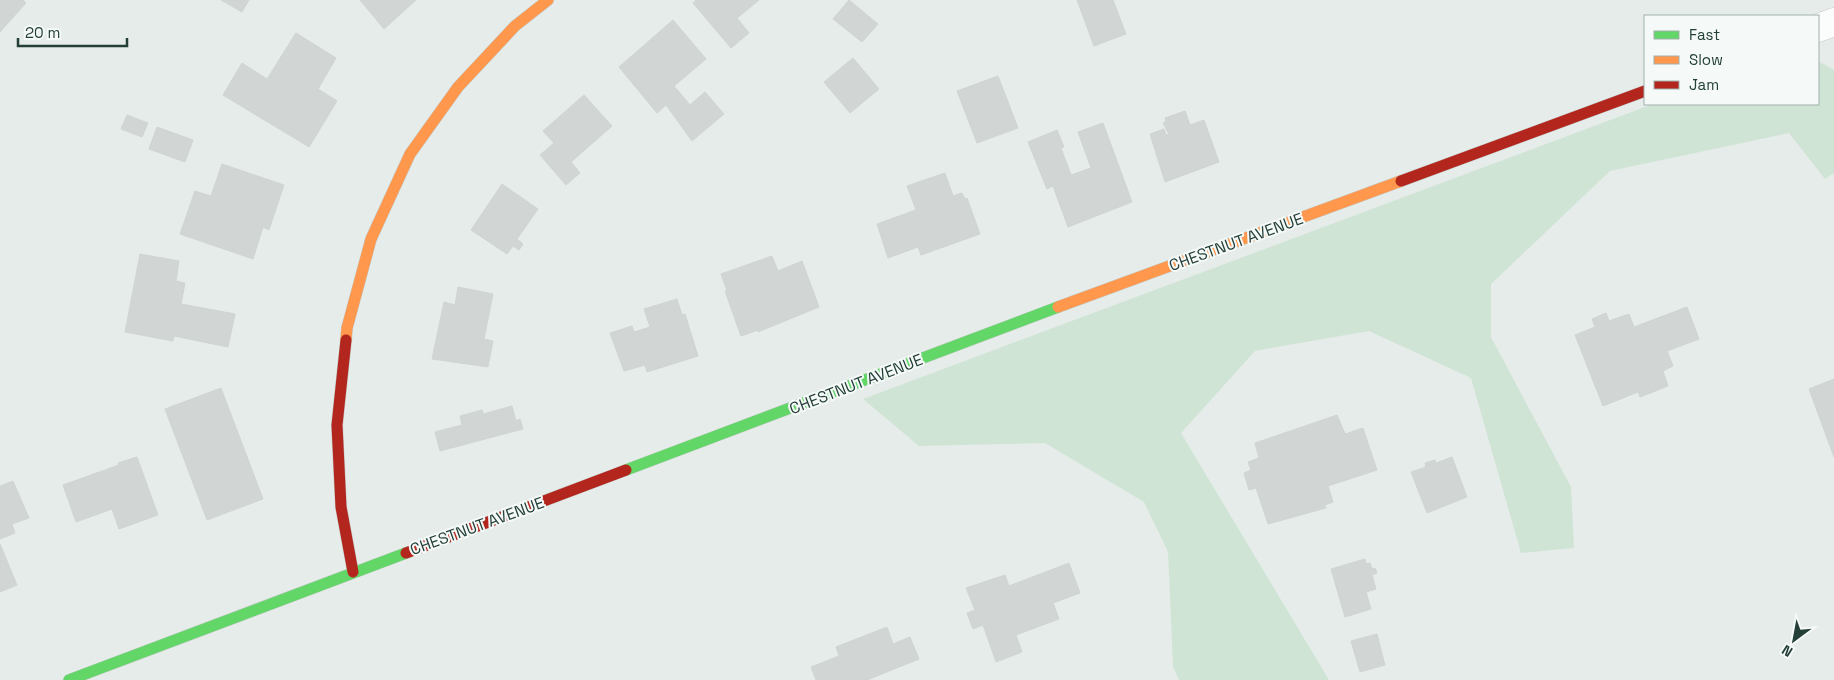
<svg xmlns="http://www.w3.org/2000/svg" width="1834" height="680" font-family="'Space Grotesk',sans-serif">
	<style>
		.green { fill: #d0e4d6 }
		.building { fill: #d1d5d4; stroke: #cfd5d2 }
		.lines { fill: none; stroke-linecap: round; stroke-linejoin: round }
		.street-casing { stroke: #c3c9c6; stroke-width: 29 }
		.fast-casing { stroke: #c2c9c6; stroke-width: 12 }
		.slow-casing { stroke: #c2c9c6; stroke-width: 12 }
		.jam-casing { stroke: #c2c9c6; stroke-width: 12 }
		.street { stroke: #fbfcfc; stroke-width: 28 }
		.fast { stroke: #63d668; stroke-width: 11 }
		.slow { stroke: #ff974d; stroke-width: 11 }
		.jam { stroke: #b3261e; stroke-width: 11 }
		.labels { text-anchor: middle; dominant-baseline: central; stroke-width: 4; stroke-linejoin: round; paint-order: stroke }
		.street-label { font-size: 16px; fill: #243f38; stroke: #f5faf8 }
	</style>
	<rect width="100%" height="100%" fill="#e6ece9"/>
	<path class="green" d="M 1818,61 L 1834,70 L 1834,173 L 1825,179 L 1789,133 L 1610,171 L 1491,284 L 1491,337 L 1571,487 L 1574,548 L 1521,553 L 1471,378 L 1369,331 L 1255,351 L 1181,433 L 1329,680 L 1179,680 L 1173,667 L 1168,552 L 1144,502 L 1045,443 L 919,446 L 863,399 L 1653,104 L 1818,104 Z"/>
	<g class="building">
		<path d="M 0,0 L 23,0 L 26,3 L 0,32 Z"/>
		<path d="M 221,0 L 249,0 L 242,12 Z"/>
		<path d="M 360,0 L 416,0 L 384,29 Z"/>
		<path d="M 696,0 L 759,0 L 737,18 L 749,33 L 731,48 L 693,3 Z"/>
		<path d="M 849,0 L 878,24 L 862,42 L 833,19 Z"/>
		<path d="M 1077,0 L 1113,0 L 1126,34 L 1094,46 Z"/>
		<path d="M 673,20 L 706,59 L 674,86 L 690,105 L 705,92 L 724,114 L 692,141 L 666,105 L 657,113 L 619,67 Z"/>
		<path d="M 296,33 L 336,58 L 318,89 L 337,101 L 309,147 L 223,95 L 242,63 L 267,79 Z"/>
		<path d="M 853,58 L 879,89 L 850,113 L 824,82 Z"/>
		<path d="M 998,76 L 1018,128 L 977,143 L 957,91 Z"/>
		<path d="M 584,95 L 612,126 L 571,162 L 580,173 L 566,185 L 540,155 L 554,143 L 543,131 Z"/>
		<path d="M 1185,111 L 1190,125 L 1204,120 L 1219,162 L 1165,182 L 1150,134 L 1164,129 L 1166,135 L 1169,134 L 1163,123 L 1166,122 L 1165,118 Z"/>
		<path d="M 127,115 L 148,123 L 142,137 L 121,129 Z"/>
		<path d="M 1103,123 L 1132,202 L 1068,227 L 1053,186 L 1047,189 L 1028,142 L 1057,130 L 1064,147 L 1061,148 L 1071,175 L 1091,168 L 1078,132 Z"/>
		<path d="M 157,127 L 193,140 L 185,162 L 149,149 Z"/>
		<path d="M 222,164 L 284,185 L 269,230 L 263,227 L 253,259 L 180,234 L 195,191 L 211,196 Z"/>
		<path d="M 945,173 L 953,196 L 962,193 L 965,199 L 967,198 L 980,234 L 921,255 L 918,247 L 888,258 L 877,224 L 916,210 L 907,186 Z"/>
		<path d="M 502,184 L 538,209 L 517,239 L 523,244 L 519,250 L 513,246 L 507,254 L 471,230 Z"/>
		<path d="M 140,254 L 179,261 L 176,281 L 185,283 L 181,304 L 235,314 L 228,347 L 174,336 L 173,341 L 125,332 Z"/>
		<path d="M 772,256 L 778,271 L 802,261 L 819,307 L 758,332 L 758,330 L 741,336 L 725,291 L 727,291 L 721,274 Z"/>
		<path d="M 458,287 L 493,294 L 484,339 L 493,341 L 488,367 L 432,359 L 444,302 L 455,305 Z"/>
		<path d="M 677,299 L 682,315 L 685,314 L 698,356 L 647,372 L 645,365 L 624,371 L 610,333 L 632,326 L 634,332 L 650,327 L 644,309 Z"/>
		<path d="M 1687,307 L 1699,339 L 1667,351 L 1673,366 L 1663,371 L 1668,386 L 1640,397 L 1638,392 L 1603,406 L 1575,335 L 1595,327 L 1592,319 L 1606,313 L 1609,321 L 1629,314 L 1634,327 Z"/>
		<path d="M 1834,379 L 1834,457 L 1809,389 Z"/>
		<path d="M 221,388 L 263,499 L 207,520 L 165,409 Z"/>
		<path d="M 512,406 L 516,421 L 520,419 L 523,429 L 440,451 L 435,432 L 462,425 L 460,416 L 482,410 L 483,414 Z"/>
		<path d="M 1337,415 L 1345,434 L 1363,428 L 1377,470 L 1328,486 L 1333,502 L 1325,505 L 1326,508 L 1268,524 L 1256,488 L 1249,490 L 1244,473 L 1251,470 L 1248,462 L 1259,458 L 1255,443 Z"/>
		<path d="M 137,457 L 158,515 L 119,529 L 112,509 L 76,522 L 63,485 L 119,465 L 118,463 Z"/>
		<path d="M 1452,457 L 1467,497 L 1427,513 L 1411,472 L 1426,467 L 1425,463 L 1435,460 L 1436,463 Z"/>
		<path d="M 13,481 L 29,518 L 12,524 L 15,533 L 0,539 L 0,486 Z"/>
		<path d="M 0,544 L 17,585 L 0,592 Z"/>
		<path d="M 1365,559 L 1366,564 L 1370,563 L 1372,569 L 1375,568 L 1377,573 L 1372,575 L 1376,589 L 1366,592 L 1371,609 L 1345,617 L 1331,569 Z"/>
		<path d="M 1069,563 L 1080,593 L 1053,603 L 1059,619 L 1016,635 L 1022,652 L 996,662 L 983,625 L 973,629 L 967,613 L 975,610 L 966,588 L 1005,575 L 1009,586 Z"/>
		<path d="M 887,627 L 893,644 L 910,637 L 919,659 L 867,680 L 816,680 L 811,667 L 839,656 L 836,647 Z"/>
		<path d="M 1377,634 L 1385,665 L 1360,672 L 1351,641 Z"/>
	</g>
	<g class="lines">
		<defs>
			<path id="street" d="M 1818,28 L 1834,22"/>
			<g id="fast">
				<path d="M 626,470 L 1058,307"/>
				<path d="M 69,680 L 406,553"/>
			</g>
			<g id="slow">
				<path d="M 1058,307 L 1401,181"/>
				<path d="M 346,340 L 347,328 L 371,239 L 410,154 L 458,87 L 515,26 L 548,0"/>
			</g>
			<g id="jam">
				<path d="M 1401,181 L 1645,91"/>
				<path d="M 346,340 L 337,425 L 341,507 L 353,572"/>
				<path d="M 406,553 L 626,470"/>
			</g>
		</defs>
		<use href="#street" class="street-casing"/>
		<use href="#fast" class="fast-casing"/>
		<use href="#slow" class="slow-casing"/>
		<use href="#jam" class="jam-casing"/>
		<use href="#street" class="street"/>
		<use href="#fast" class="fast"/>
		<use href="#slow" class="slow"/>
		<use href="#jam" class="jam"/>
	</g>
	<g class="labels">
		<g class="street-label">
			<text transform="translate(1236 242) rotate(-20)">CHESTNUT AVENUE</text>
			<text transform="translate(856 384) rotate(-21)">CHESTNUT AVENUE</text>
			<text transform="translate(477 526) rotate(-20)">CHESTNUT AVENUE</text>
		</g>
	</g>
	<rect x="1644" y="15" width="175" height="90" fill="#f5faf8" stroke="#a1afab"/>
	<rect x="1654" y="31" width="25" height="8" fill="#63d668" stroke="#a1afab"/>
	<text x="1689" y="40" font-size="15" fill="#243f38">Fast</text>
	<rect x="1654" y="56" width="25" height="8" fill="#ff974d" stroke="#a1afab"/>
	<text x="1689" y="65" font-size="15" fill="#243f38">Slow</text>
	<rect x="1654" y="81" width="25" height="8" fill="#b3261e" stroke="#a1afab"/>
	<text x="1689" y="90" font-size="15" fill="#243f38">Jam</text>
	<g transform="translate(1794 640) rotate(212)" stroke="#f5faf8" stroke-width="4" paint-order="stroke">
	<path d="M0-4L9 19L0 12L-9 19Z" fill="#243f38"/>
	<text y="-8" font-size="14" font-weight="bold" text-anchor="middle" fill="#243f38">N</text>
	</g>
	<path d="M18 38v8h109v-8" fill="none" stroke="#243f38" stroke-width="2.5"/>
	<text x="25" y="38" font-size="15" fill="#243f38" stroke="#f5faf8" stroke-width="4" paint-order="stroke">20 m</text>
</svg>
